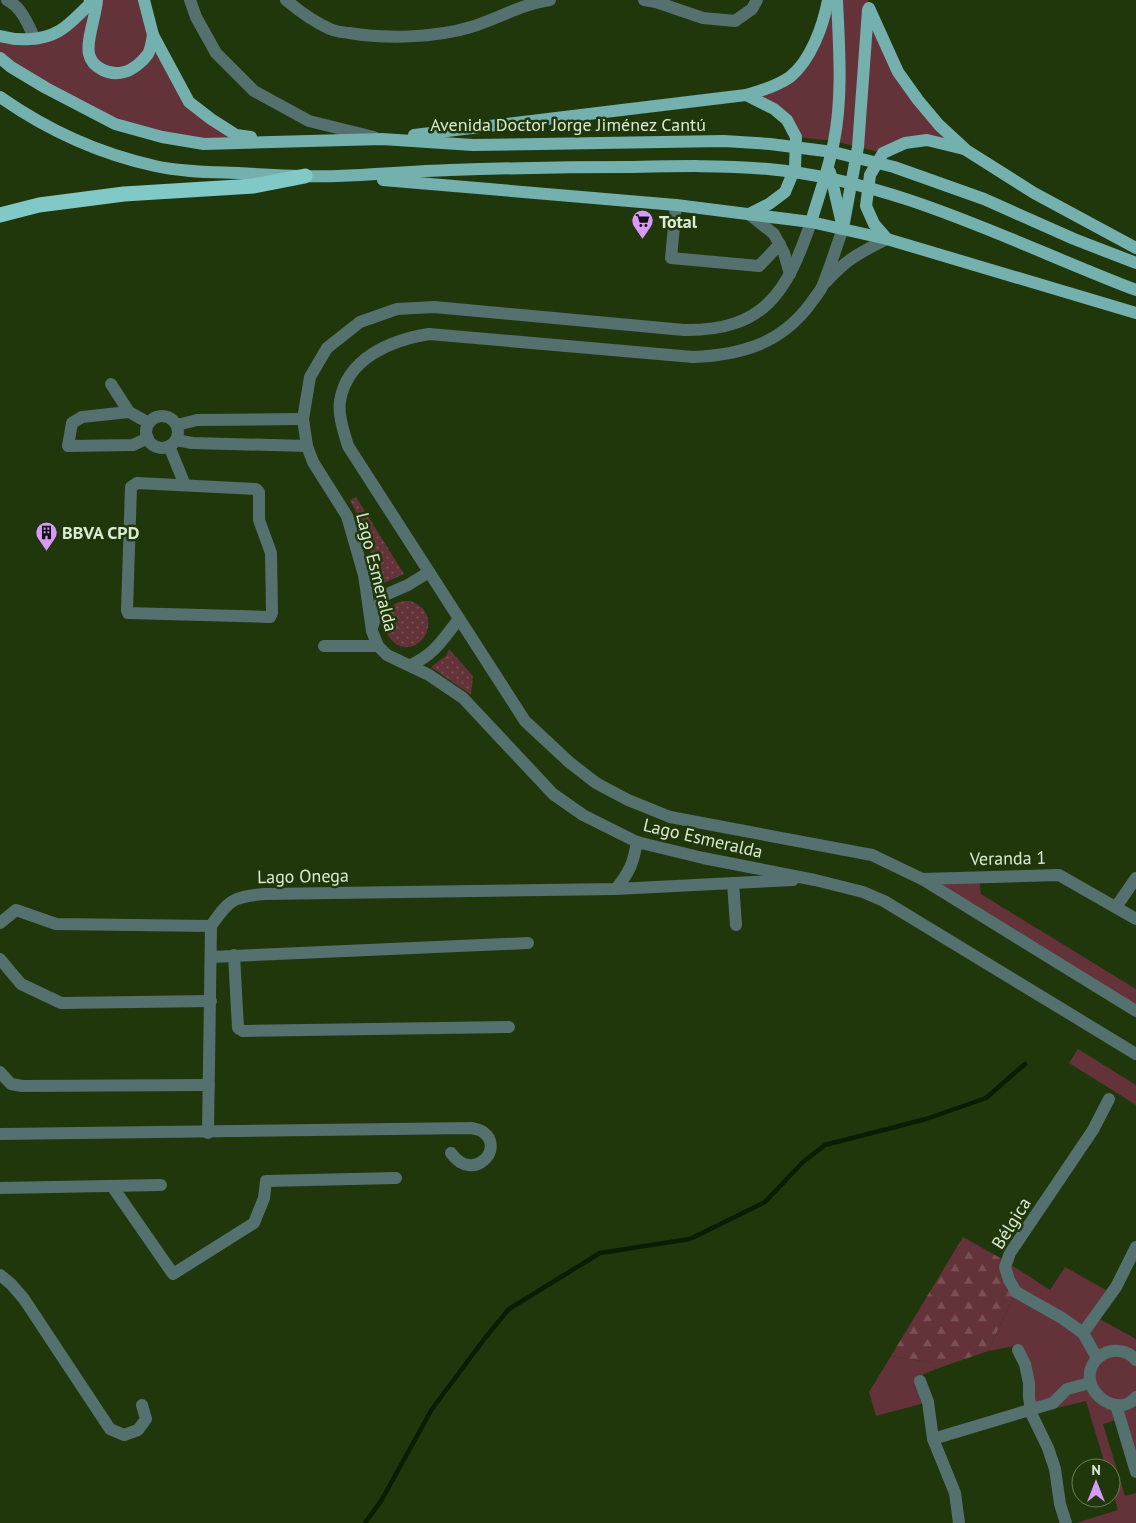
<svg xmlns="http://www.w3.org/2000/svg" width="1136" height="1523" font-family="'PT Sans',sans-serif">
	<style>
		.grass { fill: url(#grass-dots) }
		.forest { fill: url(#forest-firs) }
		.park { fill: #633339 }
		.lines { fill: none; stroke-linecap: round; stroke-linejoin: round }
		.stream { stroke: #091d00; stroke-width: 4.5 }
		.minor { stroke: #54706f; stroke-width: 12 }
		.major { stroke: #74b0ae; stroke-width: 12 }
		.highway { stroke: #80c9c7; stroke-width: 15 }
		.labels { text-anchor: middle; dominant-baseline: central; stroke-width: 5; stroke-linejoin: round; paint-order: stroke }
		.street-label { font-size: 18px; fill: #dbead2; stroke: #1f370b }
		.poi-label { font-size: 18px; font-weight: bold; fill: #dbead2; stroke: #1f370b; text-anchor: start }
	</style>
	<defs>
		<pattern id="grass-dots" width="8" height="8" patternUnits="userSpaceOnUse" patternTransform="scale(1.25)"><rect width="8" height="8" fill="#633339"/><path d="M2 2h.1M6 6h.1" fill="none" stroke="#795155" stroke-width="1.8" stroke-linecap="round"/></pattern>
		<pattern id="forest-firs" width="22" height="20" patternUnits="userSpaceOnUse" patternTransform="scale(1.25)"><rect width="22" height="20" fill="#633339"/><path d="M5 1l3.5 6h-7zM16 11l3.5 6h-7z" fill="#795155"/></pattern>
	</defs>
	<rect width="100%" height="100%" fill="#1f370b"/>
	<g class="grass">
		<path d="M 356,497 L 404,574 L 377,586 L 370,550 L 362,525 L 350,500 Z"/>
		<path d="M 411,601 C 415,603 421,606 424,610 C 431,620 429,633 421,641 C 397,663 368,621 396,603 C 400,601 407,601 411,601 Z"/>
		<path d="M 449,649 L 473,676 L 471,695 L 431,667 L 446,656 Z"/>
	</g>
	<path class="forest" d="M 963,1237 L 1007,1262 L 1016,1292 L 988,1351 L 936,1369 L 934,1363 L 891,1356 Z"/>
	<g class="park">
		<path d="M 90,0 L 144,0 L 189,102 L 236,135 L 281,142 L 204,144 L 115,124 L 0,58 L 0,36 L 59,31 Z"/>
		<path d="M 828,0 L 868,0 L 869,8 L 899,72 L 966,150 L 927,140 L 883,153 L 834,141 L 796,137 L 787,120 L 746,95 L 802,64 Z"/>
		<path d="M 979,876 L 981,894 L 1136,989 L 1136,1011 L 924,881 Z"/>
		<path d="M 1078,1049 L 1136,1085 L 1136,1105 L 1069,1063 Z"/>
		<path d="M 1007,1262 L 1050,1290 L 1065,1267 L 1111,1293 L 1094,1316 L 1136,1339 L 1136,1474 L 1120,1419 L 1103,1424 L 1125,1496 L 1136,1493 L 1136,1523 L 1076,1523 L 1118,1510 L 1111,1486 L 1111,1468 L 1106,1468 L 1086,1401 L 1032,1414 L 1015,1346 L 988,1351 L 1016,1292 Z"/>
		<path d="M 891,1356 L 935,1363 L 936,1369 L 924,1374 L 920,1381 L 928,1402 L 876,1416 L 869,1392 Z"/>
	</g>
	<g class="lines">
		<path class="stream" d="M 365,1523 L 381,1501 L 432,1409 L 485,1338 L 509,1309 L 600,1253 L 690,1239 L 765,1202 L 803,1162 L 825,1145 L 926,1119 L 986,1098 L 1025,1064"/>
		<g class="minor">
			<path d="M 7,0 C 22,7 28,25 35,39"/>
			<path d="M 190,0 L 196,17 L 216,53 L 254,91 L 309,121 L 374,137"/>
			<path d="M 286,0 C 299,11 314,22 330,29 C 336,32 343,32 349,33 C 385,39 435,38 471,27 C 497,19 522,4 550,0"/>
			<path d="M 644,0 L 656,2 L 703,18 L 735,21 L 752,9 L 757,0"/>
			<path d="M 676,205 L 671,258 L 759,266 L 780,244"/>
			<path d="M 749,214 L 774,234 L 784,253 L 790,274"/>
			<path d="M 811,222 C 787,292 765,331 684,330 L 434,307 L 397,309 L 360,322 L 327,348 L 310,377 L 303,419 L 307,446 L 313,462 L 347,516 L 364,575 L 372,631 L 378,646 L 387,655 L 429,675 L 463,698 L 553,794 L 583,815 L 637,842 L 703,858 L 815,880 L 863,892 L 884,901 L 1136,1054"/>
			<path d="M 843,228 C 836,248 830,268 822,287 C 819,293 814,298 811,303 C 781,344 741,355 693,357 L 429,334 C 391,340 347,358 340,401 C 338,416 344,432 348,446 L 525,721 L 569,762 L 596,783 L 628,800 L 670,817 L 872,855 L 922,879 L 1136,1011"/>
			<path d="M 826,282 C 847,259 859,253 887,239"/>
			<path d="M 111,384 L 129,412 L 149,423"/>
			<path d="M 129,412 L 82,417 L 72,423 L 68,446 L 133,445 L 148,438"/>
			<circle cx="162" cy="432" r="16"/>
			<path d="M 177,425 L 197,420 L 303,419"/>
			<path d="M 176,440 L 192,443 L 307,446"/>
			<path d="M 169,446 L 185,485"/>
			<path d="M 137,483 L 256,489 L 259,492 L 259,520 L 271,553 L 272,613 L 270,617 L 128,613 L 127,610 L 131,487 Z"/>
			<path d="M 373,625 L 380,602 L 385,595 L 408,585 L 429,572"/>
			<path d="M 324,646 L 378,646"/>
			<path d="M 411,665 C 436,653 442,640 459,619"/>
			<path d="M 922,879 L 1059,875 L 1136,919"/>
			<path d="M 733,883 L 736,925"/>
			<path d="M 616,889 C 630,871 633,864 637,842"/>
			<path d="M 1116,907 L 1136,878"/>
			<path d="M 0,923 L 16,910 L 56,924 L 211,926"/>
			<path d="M 234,955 L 238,1028 L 243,1031 L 509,1027"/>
			<path d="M 211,957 L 528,943"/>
			<path d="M 0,959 L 21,984 L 61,1003 L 211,1001"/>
			<path d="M 0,1072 L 11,1084 L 22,1086 L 209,1085"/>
			<path d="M 1109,1099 L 1093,1130 L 1010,1253 L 1005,1267 L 1009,1280 L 1016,1292 L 1062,1318 L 1083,1333 L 1116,1287 L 1136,1247"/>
			<path d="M 208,1133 L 211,926 C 229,900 232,897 264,894 L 616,889 L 793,880"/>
			<path d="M 0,1134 L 472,1128 C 475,1129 481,1130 483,1132 C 506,1148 473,1184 451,1153"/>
			<path d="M 112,1186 L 173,1274 L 254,1223 L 264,1198 L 266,1181 L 396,1178"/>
			<path d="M 0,1188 L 161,1185"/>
			<path d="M 0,1275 L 11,1284 L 24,1299 L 110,1429 L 124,1435 L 138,1430 L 146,1419 L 142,1405"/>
			<path d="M 1083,1333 L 1097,1358"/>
			<path d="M 1018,1350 L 1025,1364 L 1029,1383 L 1029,1398 L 1032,1415 L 1048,1448 L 1055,1469 L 1060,1504 L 1066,1523"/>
			<path d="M 1136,1360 C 1130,1353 1121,1350 1112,1351 C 1106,1352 1099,1356 1095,1361 C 1075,1388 1117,1421 1136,1397"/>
			<path d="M 920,1381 L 928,1402 L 933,1439 L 955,1493 L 959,1523"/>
			<path d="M 1116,1405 L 1136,1472"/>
			<path d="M 933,1439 L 1053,1403 L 1067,1389 L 1090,1383"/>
		</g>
		<g class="major">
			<path d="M 97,0 C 96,16 86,40 89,54 C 92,68 110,76 124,72 C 133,70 143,61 148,54 C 151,49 152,40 153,35"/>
			<path d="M 144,0 L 153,35 L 189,102 L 211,119 L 236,135 L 251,137"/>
			<path d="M 869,8 L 898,72 L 918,100 L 939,125 L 966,150 L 1034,193 L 1136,248"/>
			<path d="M 0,36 C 18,41 42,41 59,31 C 70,25 80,13 89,5 L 90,0"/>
			<path d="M 0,58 L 11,67 L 46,88 L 115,124 L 162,137 L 204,144 L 382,139 L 473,145 L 724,141 L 770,144 L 833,152 L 894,167 L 984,199 L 1074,239 L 1136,263"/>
			<path d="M 746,95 L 774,109 L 787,120 L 796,137 L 795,168 L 785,192 L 769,204 L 749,214"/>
			<path d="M 0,97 C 47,130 100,154 155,166 C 181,172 212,172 238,173 C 271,175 304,177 338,176 C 375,175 412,171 450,170 C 511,168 572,167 632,167 C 678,166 723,165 768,169 C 899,181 1015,244 1136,290"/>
			<path d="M 414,135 L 746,95 C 761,91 777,86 790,77 C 811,60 823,26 828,0"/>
			<path d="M 830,172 L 842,224"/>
			<path d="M 383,180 L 676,205 L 811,222 L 887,239 L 1136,313"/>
			<path d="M 811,222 C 819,195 829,168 834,141 C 843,95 839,46 837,0"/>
			<path d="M 843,228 L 858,147 L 868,10"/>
			<path d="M 887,239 L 874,224 L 866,206 L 870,175 L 883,153 L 905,143 L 927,140 L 964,149"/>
		</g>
		<path class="highway" d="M 0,215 L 39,205 L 124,194 L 254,186 L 305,176"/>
	</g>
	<defs>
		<symbol id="supermarket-pin" viewBox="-11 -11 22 30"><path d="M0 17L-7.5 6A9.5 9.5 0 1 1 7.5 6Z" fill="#d89af8" stroke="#1f370b"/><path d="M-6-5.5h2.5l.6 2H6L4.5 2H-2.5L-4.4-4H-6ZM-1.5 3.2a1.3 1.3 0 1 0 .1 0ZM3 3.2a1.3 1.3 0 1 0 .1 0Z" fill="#111"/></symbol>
		<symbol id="building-pin" viewBox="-11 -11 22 30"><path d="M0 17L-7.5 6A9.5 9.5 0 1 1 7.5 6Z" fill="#d89af8" stroke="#1f370b"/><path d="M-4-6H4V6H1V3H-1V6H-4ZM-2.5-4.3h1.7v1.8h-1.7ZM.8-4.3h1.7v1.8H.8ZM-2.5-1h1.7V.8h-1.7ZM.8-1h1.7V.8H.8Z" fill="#111"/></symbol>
	</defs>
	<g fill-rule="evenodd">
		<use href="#supermarket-pin" x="630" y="208" width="25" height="34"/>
		<use href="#building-pin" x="34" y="520" width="25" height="34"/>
	</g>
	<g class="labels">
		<g class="street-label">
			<text x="568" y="124">Avenida Doctor Jorge Jiménez Cantú</text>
			<text transform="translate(377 572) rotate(76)">Lago Esmeralda</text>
			<text transform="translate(703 838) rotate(13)">Lago Esmeralda</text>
			<text transform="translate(1008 858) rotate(-1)">Veranda 1</text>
			<text transform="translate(303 876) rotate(-1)">Lago Onega</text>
			<text transform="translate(1011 1223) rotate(-58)">Bélgica</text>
		</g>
		<g class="poi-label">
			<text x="659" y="221">Total</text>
			<text x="62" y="532">BBVA CPD</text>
		</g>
	</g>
	<g transform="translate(1096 1483)"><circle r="24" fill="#1f370b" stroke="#6a7f5b"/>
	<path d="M0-4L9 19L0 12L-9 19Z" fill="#d89af8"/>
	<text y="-8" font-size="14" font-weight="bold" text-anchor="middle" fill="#dbead2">N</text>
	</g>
</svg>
